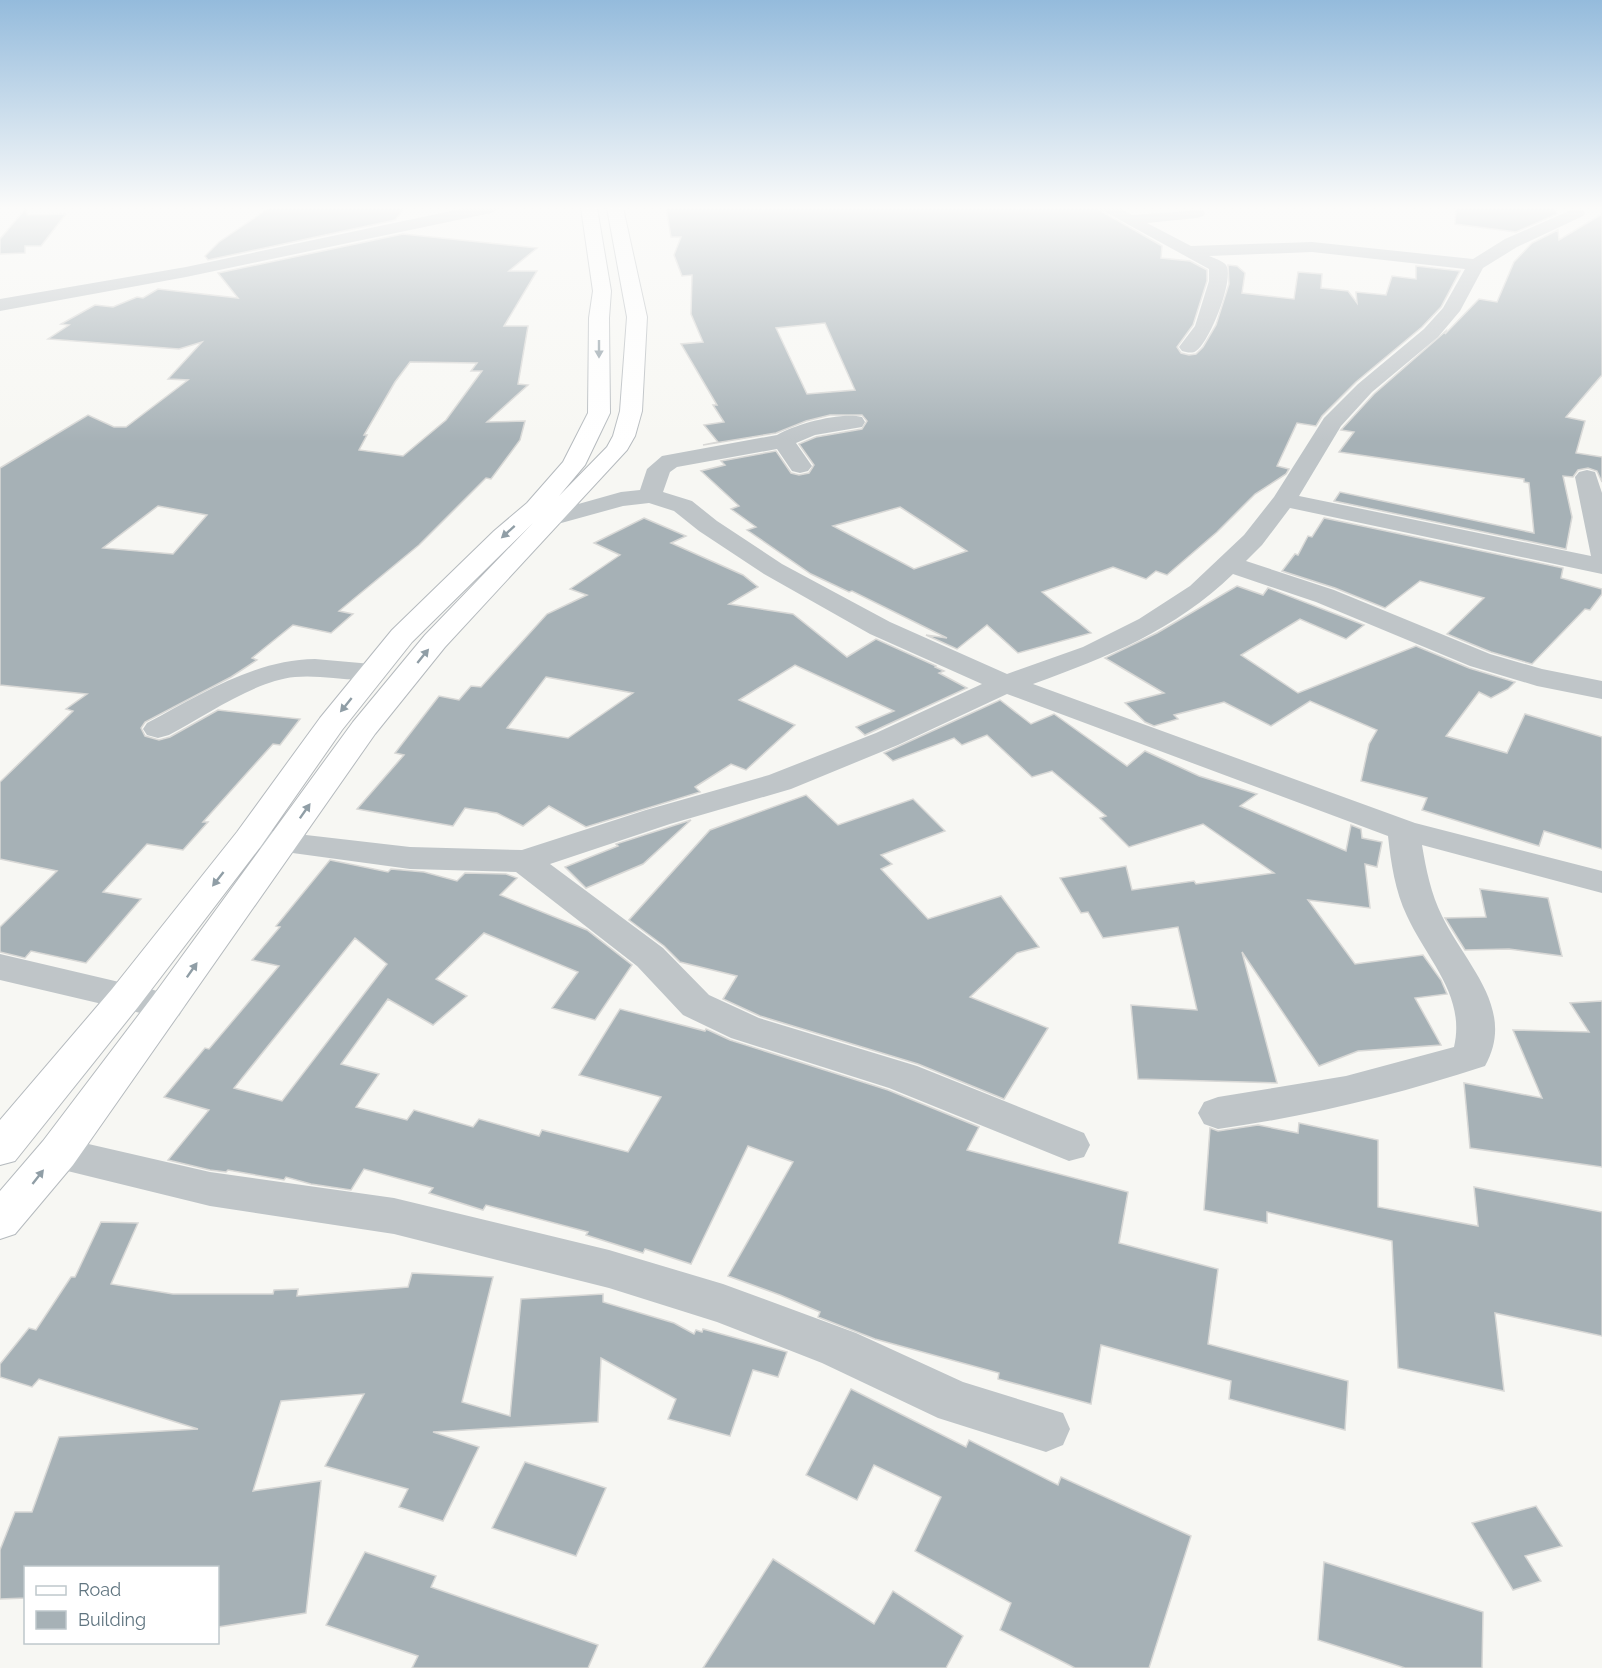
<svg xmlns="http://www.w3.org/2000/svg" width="1602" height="1668" font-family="Raleway,sans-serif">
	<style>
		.building { fill: #a6b1b6; stroke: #d8d8d6; stroke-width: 1.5; fill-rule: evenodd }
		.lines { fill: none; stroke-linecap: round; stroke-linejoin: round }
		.major-casing { stroke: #b5babe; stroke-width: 2 }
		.minor { fill: #bfc5c8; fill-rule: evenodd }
		.major { fill: #fff; fill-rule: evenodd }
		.oneway { fill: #909ea6 }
	</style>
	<rect width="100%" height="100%" fill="#f7f7f3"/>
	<g class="building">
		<path d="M 26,208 L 27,215 L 66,214 L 41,246 L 25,246 L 25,253 L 0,254 L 0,239 Z"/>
		<path d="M 269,208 L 405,208 L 395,220 L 208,260 L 205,256 L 219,242 Z"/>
		<path d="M 666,208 L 1096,208 L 1162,246 L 1161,258 L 1190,261 L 1207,270 L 1207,281 L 1193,325 L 1177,347 L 1181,353 L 1189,355 L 1196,354 L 1203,347 L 1216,325 L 1229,284 L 1228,265 L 1237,266 L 1245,273 L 1242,293 L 1294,299 L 1298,272 L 1322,274 L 1321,288 L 1348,291 L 1357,303 L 1356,292 L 1386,295 L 1392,276 L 1416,279 L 1416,266 L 1460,271 L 1441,307 L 1422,327 L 1356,382 L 1322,416 L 1316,426 L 1297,423 L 1277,466 L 1289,469 L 1286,474 L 1255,494 L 1217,532 L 1167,575 L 1156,571 L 1146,579 L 1113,567 L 1042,592 L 1091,633 L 1018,653 L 987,625 L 957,649 L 926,635 L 947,638 L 852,591 L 849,592 L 811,574 L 747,530 L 756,527 L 731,509 L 739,506 L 701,471 L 725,465 L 721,461 L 776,451 L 791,473 L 799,475 L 809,473 L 814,465 L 799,444 L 816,437 L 862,429 L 867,421 L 862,415 L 830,415 L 806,421 L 776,433 L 703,445 L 718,442 L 704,425 L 724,422 L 713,405 L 717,405 L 681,344 L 703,342 L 691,314 L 692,275 L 682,276 L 674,255 L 681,237 L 671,237 ZM 825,323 L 855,390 L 807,394 L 776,328 ZM 900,507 L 923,522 L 967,551 L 914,569 L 833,526 Z"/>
		<path d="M 1456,208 L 1556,208 L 1557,214 L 1516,232 L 1455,224 Z"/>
		<path d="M 1602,214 L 1602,375 L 1566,417 L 1585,421 L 1576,453 L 1602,457 L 1602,482 L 1597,471 L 1588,468 L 1578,470 L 1573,477 L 1563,476 L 1572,517 L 1566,549 L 1334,501 L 1340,492 L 1534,533 L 1529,483 L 1524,482 L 1524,479 L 1339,452 L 1354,432 L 1341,430 L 1374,394 L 1446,331 L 1445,334 L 1479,299 L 1497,302 L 1514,262 L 1532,243 L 1558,230 L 1559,240 Z"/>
		<path d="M 403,234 L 537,248 L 509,271 L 537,271 L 504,326 L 528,326 L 518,384 L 528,385 L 487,422 L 525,421 L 520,440 L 491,479 L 486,478 L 419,545 L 339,611 L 353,614 L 331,633 L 293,625 L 252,658 L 257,660 L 231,677 L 145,722 L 141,728 L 145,736 L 159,740 L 170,737 L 218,710 L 300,719 L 280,745 L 273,744 L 203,822 L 208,822 L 183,850 L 147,844 L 103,892 L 141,899 L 86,963 L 31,951 L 25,958 L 0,952 L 0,927 L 57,871 L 0,859 L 0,782 L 73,711 L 66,709 L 87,694 L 0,685 L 0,468 L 88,415 L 114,427 L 126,427 L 188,380 L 168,379 L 202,342 L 179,349 L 48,339 L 69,325 L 61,324 L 95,305 L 113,307 L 137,297 L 143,298 L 158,289 L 238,298 L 218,273 ZM 410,362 L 477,363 L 471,371 L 482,371 L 446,420 L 403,456 L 359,450 L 367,435 L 364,435 L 395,382 ZM 158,506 L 207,515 L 173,554 L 103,548 Z"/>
		<path d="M 644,518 L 686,536 L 671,543 L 743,575 L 758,587 L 729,604 L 793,614 L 847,657 L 876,639 L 936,666 L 935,667 L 944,671 L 939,673 L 967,688 L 865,735 L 856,727 L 894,711 L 795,665 L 739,700 L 795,725 L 746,770 L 731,764 L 695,787 L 700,792 L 586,827 L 549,806 L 523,826 L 497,813 L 465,808 L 453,826 L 357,809 L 404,755 L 395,753 L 439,696 L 459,700 L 471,686 L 481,687 L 547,614 L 587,595 L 570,589 L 620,555 L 594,543 ZM 546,677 L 633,693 L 568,738 L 507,728 Z"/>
		<path d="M 1324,518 L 1563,568 L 1561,578 L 1602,589 L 1602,594 L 1590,610 L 1585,609 L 1532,664 L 1491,652 L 1447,634 L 1484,598 L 1420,581 L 1385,608 L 1335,588 L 1282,571 L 1295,554 L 1298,555 L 1308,536 L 1312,537 Z"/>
		<path d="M 1237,586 L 1263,595 L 1268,588 L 1364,625 L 1346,639 L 1300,619 L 1241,655 L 1298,693 L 1416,646 L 1469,668 L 1515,682 L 1508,689 L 1491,698 L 1479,692 L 1446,736 L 1507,753 L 1525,714 L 1602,737 L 1602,849 L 1544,831 L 1539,846 L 1422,810 L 1427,798 L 1361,781 L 1369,744 L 1377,730 L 1310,701 L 1271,726 L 1224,702 L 1174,715 L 1178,719 L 1154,726 L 1145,722 L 1125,703 L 1164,693 L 1105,658 L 1157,633 Z"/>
		<path d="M 1000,700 L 1031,724 L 1054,714 L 1127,766 L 1145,751 L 1199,776 L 1257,794 L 1240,806 L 1346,851 L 1351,825 L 1361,829 L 1362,838 L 1382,842 L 1377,867 L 1365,864 L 1370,908 L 1308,900 L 1355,964 L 1423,955 L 1441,980 L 1447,994 L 1415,998 L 1441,1045 L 1358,1051 L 1319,1066 L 1242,952 L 1277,1083 L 1138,1079 L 1131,1005 L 1197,1010 L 1178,927 L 1103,938 L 1088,912 L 1081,913 L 1060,878 L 1126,866 L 1132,890 L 1194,881 L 1196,884 L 1274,873 L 1203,824 L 1129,847 L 1100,818 L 1106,816 L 1052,771 L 1032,777 L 987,735 L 962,745 L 954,738 L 893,761 L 884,753 Z"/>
		<path d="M 806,795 L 838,825 L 913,799 L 945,831 L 881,855 L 892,864 L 881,869 L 928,919 L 1001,896 L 1039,947 L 1017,953 L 970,997 L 1048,1028 L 1004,1099 L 918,1064 L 760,1016 L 723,999 L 737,976 L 680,962 L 664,946 L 629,920 L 710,830 Z"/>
		<path d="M 691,820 L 643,864 L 586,888 L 565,867 L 618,846 L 616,844 Z"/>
		<path d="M 330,860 L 388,872 L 391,869 L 424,872 L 457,881 L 465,873 L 506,874 L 517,878 L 500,895 L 587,930 L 632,965 L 595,1020 L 552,1008 L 578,972 L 484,933 L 436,979 L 467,996 L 433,1025 L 388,999 L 341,1064 L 379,1074 L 356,1107 L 407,1120 L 414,1110 L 473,1127 L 479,1119 L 539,1136 L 542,1130 L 628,1152 L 661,1097 L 579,1075 L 620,1009 L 705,1031 L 706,1029 L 730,1040 L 888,1090 L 979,1127 L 967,1150 L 1128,1192 L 1119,1243 L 1218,1269 L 1208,1344 L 1348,1381 L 1345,1430 L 1229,1399 L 1231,1381 L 1101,1345 L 1091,1404 L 998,1379 L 999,1373 L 875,1339 L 818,1317 L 820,1312 L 780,1295 L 728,1276 L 793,1162 L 748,1146 L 691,1264 L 645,1249 L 643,1253 L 586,1235 L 588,1232 L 486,1205 L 483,1210 L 429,1193 L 433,1188 L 364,1169 L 351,1190 L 311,1184 L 286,1177 L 284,1180 L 228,1170 L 226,1172 L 210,1170 L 168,1160 L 209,1110 L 164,1097 L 205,1048 L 209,1049 L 279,966 L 252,960 L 280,927 L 276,926 ZM 355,938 L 387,964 L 282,1101 L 234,1088 Z"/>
		<path d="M 1480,889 L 1548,898 L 1562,956 L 1509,949 L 1465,950 L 1445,918 L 1486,917 Z"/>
		<path d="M 1602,1001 L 1602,1167 L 1470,1148 L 1464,1083 L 1542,1098 L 1513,1030 L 1589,1032 L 1570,1003 Z"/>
		<path d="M 1299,1123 L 1378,1140 L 1378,1207 L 1478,1226 L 1474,1187 L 1602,1212 L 1602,1336 L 1495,1313 L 1504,1391 L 1398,1368 L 1392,1241 L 1267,1212 L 1267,1223 L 1204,1210 L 1210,1128 L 1218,1131 L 1258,1125 L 1298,1133 Z"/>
		<path d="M 101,1222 L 138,1223 L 111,1284 L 173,1294 L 273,1294 L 274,1290 L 298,1289 L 297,1296 L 408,1287 L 412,1273 L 493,1277 L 462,1402 L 510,1416 L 521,1299 L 603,1294 L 603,1302 L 674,1323 L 694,1334 L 696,1330 L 702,1332 L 703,1329 L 787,1352 L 778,1377 L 753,1370 L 730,1436 L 668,1419 L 676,1399 L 601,1358 L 598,1422 L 433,1432 L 479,1447 L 443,1521 L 399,1507 L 408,1489 L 325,1466 L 364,1394 L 281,1401 L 253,1491 L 321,1481 L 306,1613 L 218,1627 L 218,1568 L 26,1568 L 26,1598 L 0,1599 L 0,1550 L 15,1512 L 32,1512 L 59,1437 L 198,1429 L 39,1379 L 32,1387 L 0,1377 L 0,1364 L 29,1328 L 36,1330 L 71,1277 L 75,1277 Z"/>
		<path d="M 851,1389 L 966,1447 L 969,1440 L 1058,1485 L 1061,1477 L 1191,1536 L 1149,1668 L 1075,1668 L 1000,1630 L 1011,1603 L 915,1551 L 941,1497 L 874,1465 L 857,1500 L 806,1475 Z"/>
		<path d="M 525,1462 L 606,1488 L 576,1556 L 492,1528 Z"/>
		<path d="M 1536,1506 L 1562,1546 L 1525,1556 L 1541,1581 L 1513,1590 L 1472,1523 Z"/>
		<path d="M 365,1552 L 436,1576 L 431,1587 L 598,1645 L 588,1668 L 412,1668 L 418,1656 L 326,1625 Z"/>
		<path d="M 773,1559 L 874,1624 L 893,1591 L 963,1636 L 946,1668 L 703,1668 Z"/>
		<path d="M 1324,1562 L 1483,1612 L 1482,1668 L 1405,1668 L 1318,1640 Z"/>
	</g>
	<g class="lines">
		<defs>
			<path id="major" d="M 581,208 L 597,208 L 611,291 L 609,318 L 610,413 L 585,465 L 559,496 L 607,447 L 613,436 L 620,411 L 627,317 L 607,208 L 623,208 L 647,317 L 642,411 L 635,436 L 627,450 L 445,647 L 375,734 L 73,1165 L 15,1234 L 0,1239 L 0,1191 L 43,1141 L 153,996 L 353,722 L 425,635 L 533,523 L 412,642 L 342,730 L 261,846 L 138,1007 L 15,1161 L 0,1165 L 0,1120 L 112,989 L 237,832 L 320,718 L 392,630 L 494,531 L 527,503 L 563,462 L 588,413 L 589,318 L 593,291 Z"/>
		</defs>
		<use href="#major" class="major-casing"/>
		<g class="minor">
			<path d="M 465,208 L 499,208 L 491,213 L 186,277 L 0,311 L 0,299 L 186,267 Z"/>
			<path d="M 1098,208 L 1119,208 L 1132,215 L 1203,210 L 1205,213 L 1203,216 L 1197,218 L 1147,223 L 1191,246 L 1312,242 L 1473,259 L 1505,239 L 1571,210 L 1583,210 L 1585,213 L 1583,216 L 1517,247 L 1483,268 L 1460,311 L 1438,337 L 1372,392 L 1341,426 L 1299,496 L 1591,556 L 1575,477 L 1579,472 L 1587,470 L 1595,472 L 1602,493 L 1602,574 L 1290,508 L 1262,545 L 1246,561 L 1334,590 L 1490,654 L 1542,669 L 1602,681 L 1602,699 L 1537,686 L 1470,666 L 1316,602 L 1233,574 C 1175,630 1108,657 1033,684 L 1415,823 L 1602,871 L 1602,893 L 1422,845 C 1426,869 1431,894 1442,916 C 1465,964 1517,1009 1485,1066 C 1397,1095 1309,1116 1218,1129 L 1204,1124 L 1198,1113 L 1204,1102 L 1218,1097 L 1346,1076 L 1454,1047 C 1466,995 1427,960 1407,916 C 1395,891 1391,863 1388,836 L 1007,694 L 898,745 L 791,789 L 670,824 L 550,864 L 663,948 L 709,995 L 759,1018 L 917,1066 L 1084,1133 L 1090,1145 L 1084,1157 L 1069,1161 L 889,1088 L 731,1038 L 683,1015 L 637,966 L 516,872 L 410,869 L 242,846 L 237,839 L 242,832 L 254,829 L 410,847 L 522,850 L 646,810 L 769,775 L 876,733 L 982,684 L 870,634 L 764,574 L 699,531 L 674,511 L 649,503 L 623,506 L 554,525 L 527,513 L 524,508 L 527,503 L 536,501 L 557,510 L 621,492 L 640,490 L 647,469 L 662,456 L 777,435 C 796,424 840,412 862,417 L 865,422 L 862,427 L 815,435 L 796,443 L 812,466 L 808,471 L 800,473 L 792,471 L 777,449 L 677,467 L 670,472 L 663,492 L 692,501 L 717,521 L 782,564 L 890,622 L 1007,674 L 1083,647 L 1139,619 L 1190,586 L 1244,535 L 1274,497 L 1324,418 L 1358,384 L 1424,329 L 1443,308 L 1465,269 L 1312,252 L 1209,256 C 1214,258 1223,261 1226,265 C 1235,279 1209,343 1196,351 C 1192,354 1186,352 1182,351 L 1179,347 L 1195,326 L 1209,281 L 1209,269 Z"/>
			<path d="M 315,659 L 383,665 L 387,671 L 383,677 C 355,684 324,674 295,677 C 254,681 205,716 169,735 L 158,738 L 147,735 L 143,729 L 147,723 C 200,695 253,660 315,659 Z"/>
			<path d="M 0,954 L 166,993 L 179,996 L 185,1006 L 179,1016 L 166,1019 L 0,980 Z"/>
			<path d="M 58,1137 L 210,1172 L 394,1198 L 609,1250 L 723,1284 L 856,1333 L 963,1382 L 1063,1413 L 1070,1429 L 1063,1445 L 1046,1452 L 938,1418 L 822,1363 L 717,1322 L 609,1288 L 394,1234 L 210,1206 L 43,1165 L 37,1153 L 43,1141 Z"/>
		</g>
		<use href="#major" class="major"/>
	</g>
	<defs><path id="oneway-solid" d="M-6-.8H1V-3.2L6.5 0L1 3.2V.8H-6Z" transform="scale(1.5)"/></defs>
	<g class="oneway">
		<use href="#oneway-solid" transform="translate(599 349) rotate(90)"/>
		<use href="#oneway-solid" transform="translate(508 532) rotate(138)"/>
		<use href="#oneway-solid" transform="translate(423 656) rotate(-51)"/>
		<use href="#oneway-solid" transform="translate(346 705) rotate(129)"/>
		<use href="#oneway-solid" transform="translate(305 811) rotate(-55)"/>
		<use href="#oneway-solid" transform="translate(218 879) rotate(128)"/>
		<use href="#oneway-solid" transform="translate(192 970) rotate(-55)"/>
		<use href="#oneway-solid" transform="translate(38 1177) rotate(-52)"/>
	</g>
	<linearGradient id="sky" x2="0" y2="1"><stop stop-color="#94bbdc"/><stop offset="0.47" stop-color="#fbfbfa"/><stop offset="1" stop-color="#fbfbfa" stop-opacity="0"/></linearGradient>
	<rect width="1602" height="442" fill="url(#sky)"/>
	<rect x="24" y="1566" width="195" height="78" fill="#ffffff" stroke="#bfc8cc" stroke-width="1.5"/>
	<rect x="36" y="1586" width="30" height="9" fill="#ffffff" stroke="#bfc8cc" stroke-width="1.5"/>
	<text x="78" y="1596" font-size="18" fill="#607580">Road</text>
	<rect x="36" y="1611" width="30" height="18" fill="#a6b1b6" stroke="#bfc8cc" stroke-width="1.5"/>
	<text x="78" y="1626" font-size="18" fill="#607580">Building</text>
</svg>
